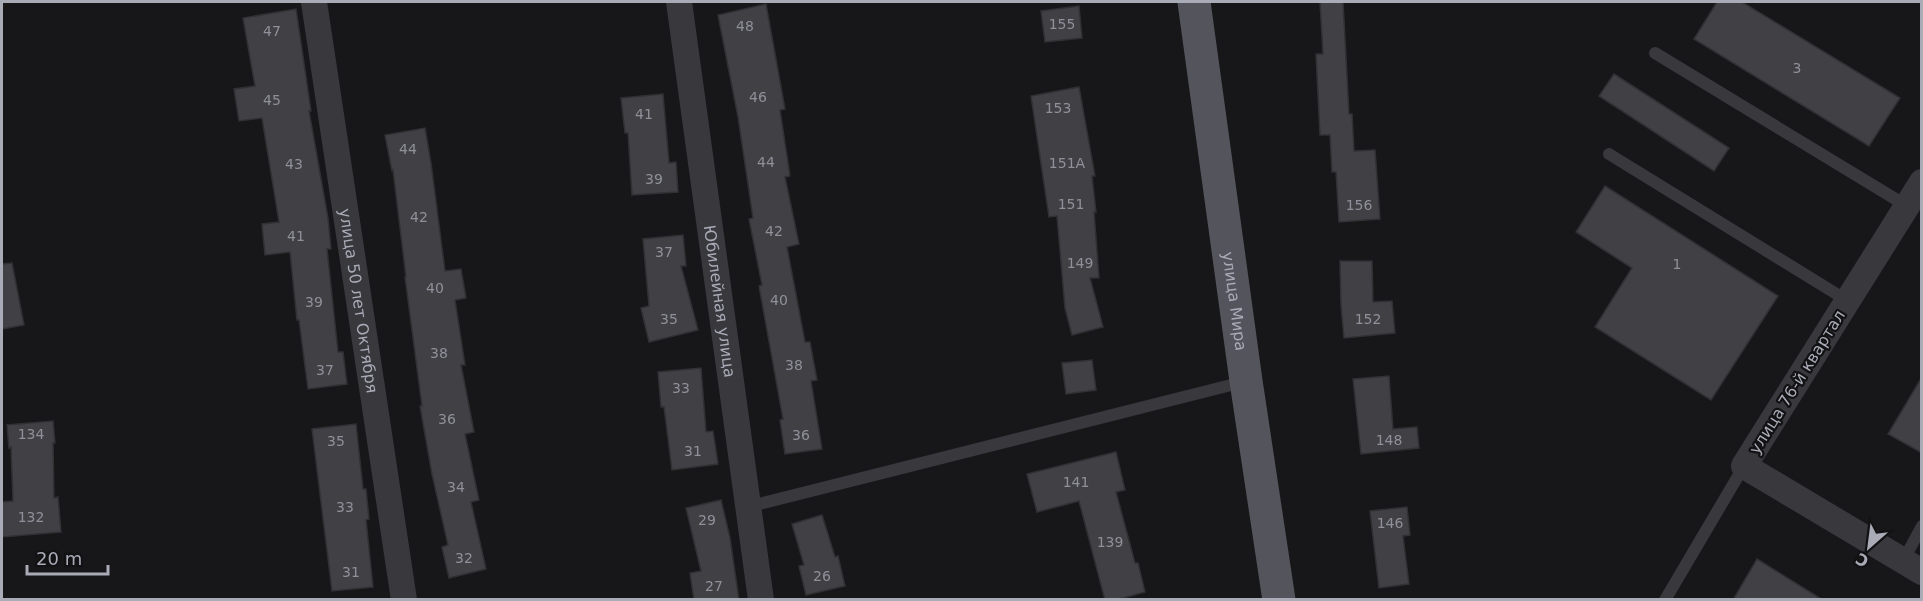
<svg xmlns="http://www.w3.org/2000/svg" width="1923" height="601" font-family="'DejaVu Sans',sans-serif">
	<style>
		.building { fill: #414045; stroke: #313134; stroke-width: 1.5 }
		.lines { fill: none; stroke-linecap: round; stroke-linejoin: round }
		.lane { stroke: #38383d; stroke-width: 12 }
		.street { stroke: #38383d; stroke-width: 26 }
		.primary { stroke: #54545c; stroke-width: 33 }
		.labels { text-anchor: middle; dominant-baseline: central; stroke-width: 4.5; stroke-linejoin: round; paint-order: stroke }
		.number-label { font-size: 14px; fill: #8f909a }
		.street-label { font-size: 16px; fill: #a9abb7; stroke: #121113 }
	</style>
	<rect width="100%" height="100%" fill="#171618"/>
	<g class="building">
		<path d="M 1320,2 L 1343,2 L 1349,114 L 1352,114 L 1354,151 L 1375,150 L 1380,219 L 1339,222 L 1336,172 L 1332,172 L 1330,135 L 1320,135 L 1316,54 L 1323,54 Z"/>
		<path d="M 1717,2 L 1742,2 L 1900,98 L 1869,146 L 1694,39 Z"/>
		<path d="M 766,4 L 785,109 L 780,110 L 790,176 L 785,177 L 799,244 L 787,247 L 805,342 L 810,342 L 817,380 L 811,381 L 822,449 L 785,454 L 780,420 L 783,419 L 759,286 L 762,285 L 749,219 L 753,218 L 738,117 L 718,15 Z"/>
		<path d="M 1079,6 L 1082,38 L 1045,42 L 1041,11 Z"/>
		<path d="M 296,9 L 311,111 L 309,111 L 328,218 L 331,249 L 327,249 L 338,352 L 343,352 L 347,384 L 308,389 L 299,320 L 297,320 L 290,252 L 265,255 L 262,224 L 279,222 L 262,118 L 239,121 L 234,89 L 255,86 L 243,18 Z"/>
		<path d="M 1614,74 L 1729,148 L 1714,171 L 1599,96 Z"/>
		<path d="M 1079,87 L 1095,176 L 1092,176 L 1096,212 L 1094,212 L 1099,278 L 1090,278 L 1103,327 L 1072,335 L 1065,308 L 1057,216 L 1049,217 L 1031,96 Z"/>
		<path d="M 663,94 L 669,163 L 676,162 L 678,192 L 632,195 L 628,133 L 625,133 L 621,98 Z"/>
		<path d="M 425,128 L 431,163 L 445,271 L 461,269 L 466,298 L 455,300 L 465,365 L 461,365 L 474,432 L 465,434 L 479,500 L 471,502 L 486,569 L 449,578 L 442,547 L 448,545 L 432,474 L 420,406 L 422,406 L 405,277 L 406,277 L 393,170 L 392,171 L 385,135 Z"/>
		<path d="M 1605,186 L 1778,296 L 1711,400 L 1595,327 L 1632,268 L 1576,232 Z"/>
		<path d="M 683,235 L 686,266 L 681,266 L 698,330 L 649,342 L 641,308 L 649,306 L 643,239 Z"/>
		<path d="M 1340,261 L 1372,261 L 1373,302 L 1392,301 L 1395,333 L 1344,338 L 1341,305 Z"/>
		<path d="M 12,263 L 24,325 L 2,329 L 2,264 Z"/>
		<path d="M 1092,360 L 1096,390 L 1066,394 L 1062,363 Z"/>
		<path d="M 701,368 L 706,432 L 713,431 L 718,464 L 672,470 L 664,407 L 661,407 L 658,372 Z"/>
		<path d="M 1389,376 L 1393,429 L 1417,427 L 1419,448 L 1361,454 L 1353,379 Z"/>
		<path d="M 1922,377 L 1922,453 L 1888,434 Z"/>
		<path d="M 53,421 L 55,443 L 53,443 L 54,498 L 58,497 L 61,532 L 2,537 L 2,502 L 13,501 L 11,447 L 9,448 L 7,425 Z"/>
		<path d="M 356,424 L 363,489 L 366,489 L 369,519 L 366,520 L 373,587 L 332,591 L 312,429 Z"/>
		<path d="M 1116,452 L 1125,490 L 1116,492 L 1135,563 L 1138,563 L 1145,592 L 1116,600 L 1105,600 L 1079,501 L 1037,512 L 1027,474 Z"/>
		<path d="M 721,500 L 730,538 L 739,600 L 694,600 L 690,573 L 701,571 L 686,508 Z"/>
		<path d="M 1407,507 L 1410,535 L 1403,536 L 1409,584 L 1379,588 L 1370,511 Z"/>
		<path d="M 822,515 L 835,557 L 838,556 L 845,586 L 806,595 L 799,566 L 804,565 L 792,524 Z"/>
		<path d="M 1757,559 L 1823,600 L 1733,600 Z"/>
	</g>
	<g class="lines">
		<g class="lane">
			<path d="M 1655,53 L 1907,206"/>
			<path d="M 1609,154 L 1848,301"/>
			<path d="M 747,507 L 1243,382"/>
			<path d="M 1903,561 L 1922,526"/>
			<path d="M 1665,600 L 1744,466"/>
		</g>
		<g class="street">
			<path id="s1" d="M 314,2 L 404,600"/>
			<path id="s2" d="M 679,2 L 761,600"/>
			<path d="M 1922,182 L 1744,466 L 1922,572"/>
		</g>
		<path class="primary" id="s3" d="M 1194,2 L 1246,381 L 1279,600"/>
	</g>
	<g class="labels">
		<g class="number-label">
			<text x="1062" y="24">155</text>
			<text x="745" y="26">48</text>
			<text x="272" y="31">47</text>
			<text x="1797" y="68">3</text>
			<text x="758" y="97">46</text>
			<text x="272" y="100">45</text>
			<text x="1058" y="108">153</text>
			<text x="644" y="114">41</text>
			<text x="408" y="149">44</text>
			<text x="766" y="162">44</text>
			<text x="1067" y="163">151А</text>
			<text x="294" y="164">43</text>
			<text x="654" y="179">39</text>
			<text x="1071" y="204">151</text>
			<text x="1359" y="205">156</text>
			<text x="419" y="217">42</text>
			<text x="774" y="231">42</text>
			<text x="296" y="236">41</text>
			<text x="664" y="252">37</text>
			<text x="1080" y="263">149</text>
			<text x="1677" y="264">1</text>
			<text x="435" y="288">40</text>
			<text x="779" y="300">40</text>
			<text x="314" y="302">39</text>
			<text x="669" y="319">35</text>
			<text x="1368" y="319">152</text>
			<text x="439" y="353">38</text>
			<text x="794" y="365">38</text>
			<text x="325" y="370">37</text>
			<text x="681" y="388">33</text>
			<text x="447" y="419">36</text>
			<text x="31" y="434">134</text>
			<text x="801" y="435">36</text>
			<text x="1389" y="440">148</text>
			<text x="336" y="441">35</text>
			<text x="693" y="451">31</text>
			<text x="1076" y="482">141</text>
			<text x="456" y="487">34</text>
			<text x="345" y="507">33</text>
			<text x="31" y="517">132</text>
			<text x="707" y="520">29</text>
			<text x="1390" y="523">146</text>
			<text x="1110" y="542">139</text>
			<text x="464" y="558">32</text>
			<text x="351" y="572">31</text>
			<text x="822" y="576">26</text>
			<text x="714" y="586">27</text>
		</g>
		<g class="street-label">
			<text stroke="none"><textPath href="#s1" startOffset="302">улица 50 лет Октября</textPath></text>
			<text stroke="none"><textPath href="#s2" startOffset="302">Юбилейная улица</textPath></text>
			<text stroke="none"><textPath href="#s3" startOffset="302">улица Мира</textPath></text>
			<text transform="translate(1797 382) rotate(-58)">улица 76-й квартал</text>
		</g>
	</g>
	<rect width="1923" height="601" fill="none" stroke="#a9abb7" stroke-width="6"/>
	<g transform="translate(1869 547) rotate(208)" stroke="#121113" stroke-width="4.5" paint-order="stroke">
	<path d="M0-4.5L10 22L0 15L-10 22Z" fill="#a9abb7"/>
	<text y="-9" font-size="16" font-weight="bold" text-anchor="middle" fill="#a9abb7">С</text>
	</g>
	<path d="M27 565v9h81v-9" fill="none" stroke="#a9abb7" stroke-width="3"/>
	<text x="36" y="565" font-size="18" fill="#a9abb7" stroke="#121113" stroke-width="4.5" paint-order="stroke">20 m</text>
</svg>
